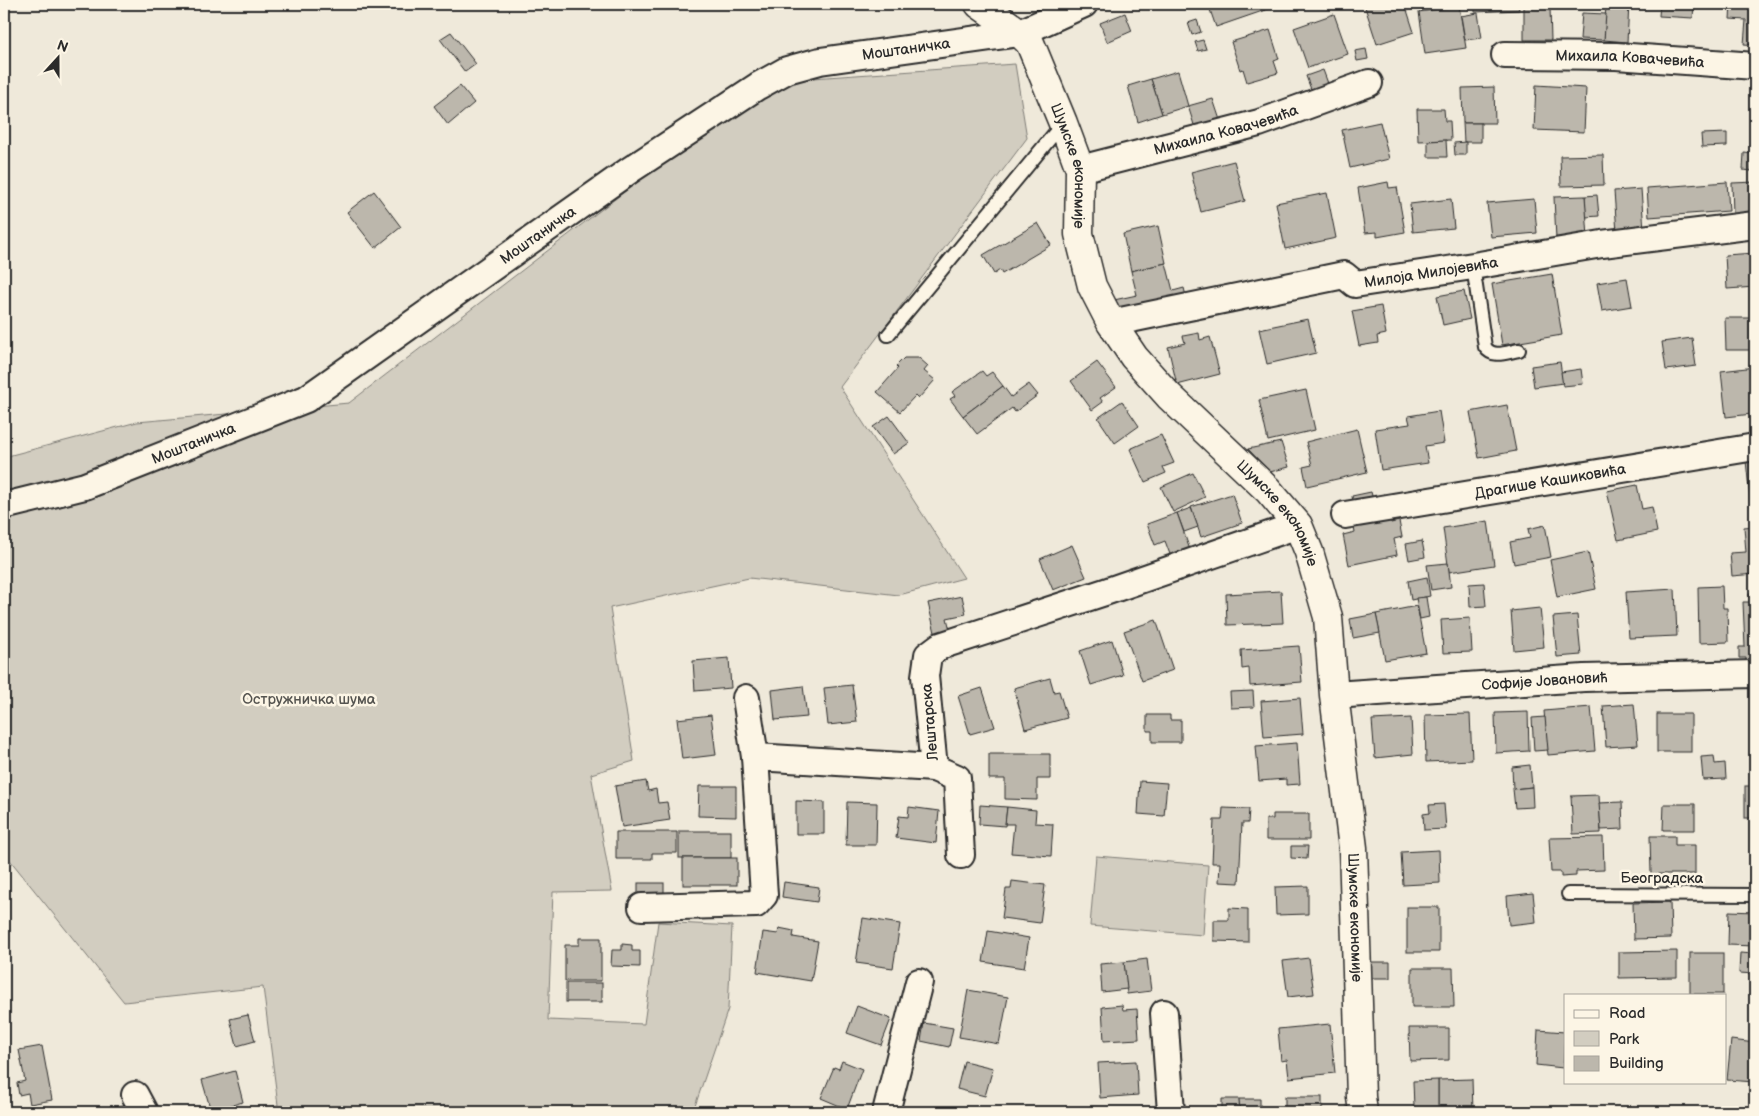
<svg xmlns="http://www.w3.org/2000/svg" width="1759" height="1116" font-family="'Balsamiq Sans',sans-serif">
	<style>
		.green { fill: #d2cdc0; stroke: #7e7c76 }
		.building { fill: #bcb7ac; stroke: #2b2b2b }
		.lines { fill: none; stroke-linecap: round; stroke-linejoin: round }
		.service-casing { stroke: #2b2b2b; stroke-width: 16 }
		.minor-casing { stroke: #2b2b2b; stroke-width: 30 }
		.tertiary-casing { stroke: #2b2b2b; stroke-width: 31 }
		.service { stroke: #fcf5e5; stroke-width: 12 }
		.minor { stroke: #fcf5e5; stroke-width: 26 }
		.tertiary { stroke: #fcf5e5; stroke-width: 28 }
		.labels { text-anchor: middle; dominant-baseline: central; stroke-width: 5; stroke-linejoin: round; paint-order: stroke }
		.street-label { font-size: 15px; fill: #2b2b2b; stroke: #fcf5e5 }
		.park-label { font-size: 15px; fill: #555450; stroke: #fcf5e5 }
	</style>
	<rect width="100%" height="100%" fill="#efe9da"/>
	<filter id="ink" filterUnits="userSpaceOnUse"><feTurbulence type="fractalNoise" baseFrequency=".02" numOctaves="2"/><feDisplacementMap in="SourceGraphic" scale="10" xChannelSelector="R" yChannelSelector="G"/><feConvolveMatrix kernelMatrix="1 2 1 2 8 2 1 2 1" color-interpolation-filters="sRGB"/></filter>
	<g filter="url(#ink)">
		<g class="green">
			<path d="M 1015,64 L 1027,138 L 840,387 L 964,578 L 899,595 L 749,578 L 610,608 L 634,761 L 591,774 L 612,891 L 553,892 L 548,1020 L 644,1024 L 658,922 L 732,926 L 728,1009 L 693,1112 L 255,1112 L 278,1105 L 263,987 L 124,1002 L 10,860 L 4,861 L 4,457 L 137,422 L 349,403 L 769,81 Z"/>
			<path d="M 1096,856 L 1208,865 L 1203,935 L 1090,926 Z"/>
		</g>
		<g class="building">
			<path d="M 1208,4 L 1276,4 L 1277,6 L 1216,27 Z"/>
			<path d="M 1364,4 L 1405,4 L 1414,32 L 1377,44 Z"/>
			<path d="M 1475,4 L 1518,4 L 1519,10 L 1475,12 Z"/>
			<path d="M 1524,4 L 1540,4 L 1540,8 L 1550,8 L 1551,40 L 1524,40 Z"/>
			<path d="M 1606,4 L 1629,4 L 1627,42 L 1604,40 Z"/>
			<path d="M 1660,4 L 1694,4 L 1693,18 L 1659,16 Z"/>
			<path d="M 1731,4 L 1755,4 L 1755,45 L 1744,44 L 1746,20 L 1730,19 Z"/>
			<path d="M 1459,6 L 1466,48 L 1425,54 L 1419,12 Z"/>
			<path d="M 1125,13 L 1132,31 L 1107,42 L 1100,23 Z"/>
			<path d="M 1478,13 L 1482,38 L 1465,40 L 1461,16 Z"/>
			<path d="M 1582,13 L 1606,14 L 1604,40 L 1580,39 Z"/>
			<path d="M 1334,14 L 1348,54 L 1308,68 L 1294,28 Z"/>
			<path d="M 1197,20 L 1201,32 L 1192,35 L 1188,23 Z"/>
			<path d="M 1270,30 L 1279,59 L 1274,61 L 1278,73 L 1247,82 L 1243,69 L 1240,70 L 1231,42 Z"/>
			<path d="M 451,32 L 476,64 L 465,72 L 440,39 Z"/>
			<path d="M 1203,40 L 1206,49 L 1198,51 L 1195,42 Z"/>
			<path d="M 1366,49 L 1368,59 L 1357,61 L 1355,51 Z"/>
			<path d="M 1323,70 L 1329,86 L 1312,92 L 1306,76 Z"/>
			<path d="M 1178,71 L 1188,106 L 1162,114 L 1151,79 Z"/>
			<path d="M 1151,79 L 1162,114 L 1138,122 L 1128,86 Z"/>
			<path d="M 1536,85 L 1586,88 L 1584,132 L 1534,130 Z"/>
			<path d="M 460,86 L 474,103 L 448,125 L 434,106 Z"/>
			<path d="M 1494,87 L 1495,123 L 1463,123 L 1462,88 Z"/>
			<path d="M 1752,87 L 1755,87 L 1755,117 L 1751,117 Z"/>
			<path d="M 1213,99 L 1220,120 L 1195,128 L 1188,106 Z"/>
			<path d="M 1417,109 L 1444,109 L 1445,121 L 1450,121 L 1451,140 L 1418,141 Z"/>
			<path d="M 1380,122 L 1389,159 L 1350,168 L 1342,130 Z"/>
			<path d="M 1463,123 L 1481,123 L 1481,142 L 1464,142 Z"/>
			<path d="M 1727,133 L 1727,146 L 1702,147 L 1701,134 Z"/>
			<path d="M 1446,140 L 1447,157 L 1428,157 L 1428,141 Z"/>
			<path d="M 1466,142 L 1466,155 L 1455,155 L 1454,143 Z"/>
			<path d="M 1744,153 L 1754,154 L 1752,171 L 1743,170 Z"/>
			<path d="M 1603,155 L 1604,185 L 1561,186 L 1560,156 Z"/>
			<path d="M 1234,161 L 1245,201 L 1201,212 L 1191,172 Z"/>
			<path d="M 1388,182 L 1389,188 L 1397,187 L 1405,232 L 1377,237 L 1377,232 L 1365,233 L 1358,188 Z"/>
			<path d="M 1727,182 L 1729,211 L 1649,217 L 1647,188 Z"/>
			<path d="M 1755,182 L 1755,213 L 1733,214 L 1732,183 Z"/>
			<path d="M 1641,189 L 1644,230 L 1617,233 L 1614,191 Z"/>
			<path d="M 374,191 L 401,227 L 375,248 L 347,212 Z"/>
			<path d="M 1327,193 L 1336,238 L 1285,249 L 1276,203 Z"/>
			<path d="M 1597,195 L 1599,216 L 1586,217 L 1585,196 Z"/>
			<path d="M 1585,196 L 1588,237 L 1556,239 L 1554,197 Z"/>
			<path d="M 1451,199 L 1454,228 L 1413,232 L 1410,204 Z"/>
			<path d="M 1534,199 L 1537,233 L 1491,237 L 1487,203 Z"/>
			<path d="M 1038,223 L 1051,245 L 1002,274 L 1000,270 L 994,274 L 983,255 Z"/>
			<path d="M 1158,226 L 1166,263 L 1131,271 L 1123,234 Z"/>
			<path d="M 1755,253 L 1755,287 L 1727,289 L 1725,255 Z"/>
			<path d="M 1166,263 L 1173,291 L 1184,288 L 1187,300 L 1117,315 L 1114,300 L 1137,295 L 1131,271 Z"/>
			<path d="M 1552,274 L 1562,335 L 1502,345 L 1492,284 Z"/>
			<path d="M 1627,278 L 1632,306 L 1602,311 L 1597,283 Z"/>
			<path d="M 1464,291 L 1470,319 L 1443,325 L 1437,296 Z"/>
			<path d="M 1381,306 L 1386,334 L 1377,336 L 1378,343 L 1359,346 L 1352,311 Z"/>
			<path d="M 1725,318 L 1755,318 L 1755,350 L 1726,350 Z"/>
			<path d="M 1308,319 L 1316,353 L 1267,364 L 1259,329 Z"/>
			<path d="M 1199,333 L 1200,340 L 1210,337 L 1220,374 L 1177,385 L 1168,347 L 1185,343 L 1183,336 Z"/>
			<path d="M 1692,338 L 1696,366 L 1666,370 L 1662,342 Z"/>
			<path d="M 904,358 L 919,358 L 928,366 L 924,371 L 935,380 L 918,399 L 915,396 L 900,412 L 877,392 L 898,368 L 896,366 Z"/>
			<path d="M 1097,362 L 1116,387 L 1100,398 L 1103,402 L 1092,410 L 1071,381 Z"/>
			<path d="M 1560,362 L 1563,383 L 1534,387 L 1531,366 Z"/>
			<path d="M 1755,367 L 1755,435 L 1754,435 L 1752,414 L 1726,417 L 1721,371 Z"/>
			<path d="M 1581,369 L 1583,384 L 1563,386 L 1561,372 Z"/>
			<path d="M 982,371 L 986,376 L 992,372 L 1003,386 L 963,416 L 950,399 L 955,396 L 952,392 Z"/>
			<path d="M 1029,384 L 1038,395 L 1015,412 L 1012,408 L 977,434 L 963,416 L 1003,386 L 1011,397 Z"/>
			<path d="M 1306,390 L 1315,430 L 1268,441 L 1259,400 Z"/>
			<path d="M 1122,401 L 1139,426 L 1115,443 L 1098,418 Z"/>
			<path d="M 1507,405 L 1516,451 L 1479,458 L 1470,412 Z"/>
			<path d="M 1439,411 L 1444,443 L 1425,446 L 1428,463 L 1381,470 L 1375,429 L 1410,424 L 1408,416 Z"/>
			<path d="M 889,416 L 909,443 L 893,454 L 873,427 Z"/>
			<path d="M 1357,429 L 1367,472 L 1307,486 L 1303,467 L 1312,465 L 1306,442 Z"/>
			<path d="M 1161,435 L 1174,463 L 1163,467 L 1166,473 L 1145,482 L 1130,449 Z"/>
			<path d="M 1281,442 L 1289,467 L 1270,472 L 1248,449 Z"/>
			<path d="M 1755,460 L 1755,506 L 1751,507 L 1746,461 Z"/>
			<path d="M 1193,473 L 1205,497 L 1173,512 L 1161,487 Z"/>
			<path d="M 1637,485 L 1642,509 L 1652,507 L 1657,532 L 1618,540 L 1607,491 Z"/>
			<path d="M 1371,492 L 1374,503 L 1354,508 L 1352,496 Z"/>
			<path d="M 1232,494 L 1242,523 L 1201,537 L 1191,507 Z"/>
			<path d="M 1191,508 L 1198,527 L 1184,532 L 1177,513 Z"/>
			<path d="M 1388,509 L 1391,523 L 1399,521 L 1402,537 L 1394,539 L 1397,555 L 1349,565 L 1343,535 L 1355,532 L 1352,516 Z"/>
			<path d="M 1177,513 L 1190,550 L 1171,557 L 1165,541 L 1155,545 L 1147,524 Z"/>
			<path d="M 1488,521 L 1494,565 L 1449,572 L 1443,528 Z"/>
			<path d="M 1545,525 L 1551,557 L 1514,564 L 1510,542 L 1530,538 L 1528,529 Z"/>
			<path d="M 1755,526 L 1755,574 L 1732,576 L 1730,553 L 1746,552 L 1744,527 Z"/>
			<path d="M 1422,541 L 1425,557 L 1409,560 L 1406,544 Z"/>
			<path d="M 1072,545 L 1086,577 L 1053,590 L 1040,559 Z"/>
			<path d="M 1588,552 L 1596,589 L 1557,597 L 1550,560 Z"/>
			<path d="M 1448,563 L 1451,587 L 1431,590 L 1427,565 Z"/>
			<path d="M 1427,577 L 1430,596 L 1411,600 L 1408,581 Z"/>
			<path d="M 1484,583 L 1486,606 L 1470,607 L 1469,584 Z"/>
			<path d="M 1722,586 L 1723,608 L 1727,608 L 1728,642 L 1699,643 L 1698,587 Z"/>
			<path d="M 1675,589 L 1677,636 L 1629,638 L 1626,592 Z"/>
			<path d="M 1281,591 L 1283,623 L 1227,625 L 1226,594 Z"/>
			<path d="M 1749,593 L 1755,593 L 1755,662 L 1746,663 L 1746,658 L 1739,658 L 1739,647 L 1745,647 L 1743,602 L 1750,602 Z"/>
			<path d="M 962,596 L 966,614 L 947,618 L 952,638 L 937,641 L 928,603 Z"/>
			<path d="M 1426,597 L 1429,617 L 1420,619 L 1416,598 Z"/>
			<path d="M 1417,606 L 1426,653 L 1385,660 L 1376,614 Z"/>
			<path d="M 1540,608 L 1544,647 L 1514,650 L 1511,611 Z"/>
			<path d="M 1376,614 L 1380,633 L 1353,638 L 1350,619 Z"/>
			<path d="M 1577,615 L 1581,655 L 1557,657 L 1553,617 Z"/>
			<path d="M 1470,618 L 1472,652 L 1443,653 L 1441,620 Z"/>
			<path d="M 1156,620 L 1173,670 L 1142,681 L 1124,631 Z"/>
			<path d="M 1112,640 L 1123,675 L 1091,685 L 1080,651 Z"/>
			<path d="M 1299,646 L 1302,682 L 1250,686 L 1249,668 L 1242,669 L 1241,650 Z"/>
			<path d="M 729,658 L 731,688 L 695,691 L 693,661 Z"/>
			<path d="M 1050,678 L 1054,692 L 1059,691 L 1067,718 L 1025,729 L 1014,688 Z"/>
			<path d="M 852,685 L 857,722 L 828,725 L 824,688 Z"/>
			<path d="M 803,686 L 807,717 L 775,720 L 772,690 Z"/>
			<path d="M 982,688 L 995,727 L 970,734 L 958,696 Z"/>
			<path d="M 1253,691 L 1254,707 L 1231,708 L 1230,692 Z"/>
			<path d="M 1300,698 L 1303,734 L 1264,737 L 1261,701 Z"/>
			<path d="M 1634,704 L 1638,745 L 1606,747 L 1603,706 Z"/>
			<path d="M 1591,707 L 1595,751 L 1548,755 L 1544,711 Z"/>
			<path d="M 1528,712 L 1529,751 L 1496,753 L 1495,713 Z"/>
			<path d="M 1470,714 L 1472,760 L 1426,762 L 1425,715 Z"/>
			<rect x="1657" y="714" width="34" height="38"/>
			<path d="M 711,715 L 716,755 L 682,759 L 677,719 Z"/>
			<path d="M 1147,715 L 1170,715 L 1170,720 L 1181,720 L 1181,742 L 1152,742 L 1152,731 L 1147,731 Z"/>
			<path d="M 1545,717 L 1548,750 L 1534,751 L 1532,718 Z"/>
			<path d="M 1411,718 L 1413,754 L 1375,758 L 1372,720 Z"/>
			<path d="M 1297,743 L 1300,784 L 1286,785 L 1286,779 L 1259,781 L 1256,746 Z"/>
			<path d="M 989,754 L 1050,754 L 1050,779 L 1037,779 L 1037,800 L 1005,799 L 1005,779 L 989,779 Z"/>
			<path d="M 1714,756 L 1715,764 L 1725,763 L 1726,779 L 1703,780 L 1701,757 Z"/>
			<path d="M 1530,765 L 1532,787 L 1513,789 L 1512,767 Z"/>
			<path d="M 646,781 L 648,791 L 656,789 L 658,803 L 667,802 L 670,820 L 622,827 L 615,786 Z"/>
			<path d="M 1140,781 L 1167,783 L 1164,816 L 1138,814 Z"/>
			<path d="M 699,786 L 736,786 L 736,817 L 698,816 Z"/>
			<rect x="1745" y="786" width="10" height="32"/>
			<path d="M 1532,787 L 1533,807 L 1515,808 L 1513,789 Z"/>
			<path d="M 1599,795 L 1601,833 L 1573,834 L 1571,796 Z"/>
			<path d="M 796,801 L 824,802 L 824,834 L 796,834 Z"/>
			<path d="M 847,802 L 877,803 L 876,845 L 846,845 Z"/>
			<path d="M 1622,802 L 1623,829 L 1601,830 L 1599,803 Z"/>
			<path d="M 1444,804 L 1446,829 L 1424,830 L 1423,814 L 1430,813 L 1429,805 Z"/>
			<path d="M 1664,804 L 1695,804 L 1695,830 L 1663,830 Z"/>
			<path d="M 980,805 L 1007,807 L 1005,826 L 979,824 Z"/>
			<path d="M 909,807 L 939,811 L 936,843 L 896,838 L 899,816 L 908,817 Z"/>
			<path d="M 1007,807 L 1036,810 L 1035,823 L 1053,824 L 1051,856 L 1011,853 L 1014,824 L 1005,824 Z"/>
			<path d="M 1223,808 L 1249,809 L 1248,823 L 1242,823 L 1239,883 L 1219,882 L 1220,863 L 1212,863 L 1214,820 L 1222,820 Z"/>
			<path d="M 1273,814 L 1309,814 L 1309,840 L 1266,840 L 1266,819 L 1273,819 Z"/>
			<rect x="679" y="831" width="52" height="27"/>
			<path d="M 616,832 L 677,832 L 677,853 L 652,853 L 652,859 L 616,859 Z"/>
			<path d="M 1650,836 L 1675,836 L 1675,845 L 1695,845 L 1695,874 L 1651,874 Z"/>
			<path d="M 1603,837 L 1604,870 L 1576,871 L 1576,876 L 1561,877 L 1561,872 L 1551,872 L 1549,838 Z"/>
			<path d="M 1291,846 L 1308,846 L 1307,859 L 1291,858 Z"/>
			<path d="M 1439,850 L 1440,883 L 1403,885 L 1401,852 Z"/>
			<rect x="683" y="858" width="54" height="27"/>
			<path d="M 1012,881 L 1045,885 L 1040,923 L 1002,918 L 1006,889 L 1011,889 Z"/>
			<path d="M 784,882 L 819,887 L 817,902 L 782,897 Z"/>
			<rect x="638" y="883" width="26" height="16"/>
			<path d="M 1308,886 L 1308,914 L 1276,915 L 1275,887 Z"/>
			<path d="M 1533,893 L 1536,922 L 1509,925 L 1507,896 Z"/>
			<path d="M 1670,902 L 1671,938 L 1634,939 L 1633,903 Z"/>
			<rect x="1407" y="907" width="32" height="45"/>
			<path d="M 1229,908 L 1248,909 L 1248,942 L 1214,941 L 1214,920 L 1229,920 Z"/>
			<path d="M 1729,911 L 1755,912 L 1755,946 L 1728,945 Z"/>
			<path d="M 863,918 L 900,924 L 893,968 L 856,963 Z"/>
			<path d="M 779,928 L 794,931 L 793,937 L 818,941 L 811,981 L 757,972 L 763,932 L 778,934 Z"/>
			<path d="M 988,931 L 1029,938 L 1024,968 L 983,962 Z"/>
			<path d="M 579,938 L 601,938 L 601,981 L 565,981 L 565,945 L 579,945 Z"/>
			<path d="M 622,944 L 632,945 L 632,951 L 640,951 L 640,967 L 611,966 L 612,950 L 622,950 Z"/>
			<path d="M 1677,951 L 1677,977 L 1619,978 L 1619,952 Z"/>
			<rect x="1690" y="953" width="33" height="41"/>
			<path d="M 1740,953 L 1755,954 L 1755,974 L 1739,973 Z"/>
			<path d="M 1309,958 L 1314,994 L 1288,997 L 1283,961 Z"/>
			<path d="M 1147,959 L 1151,991 L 1127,994 L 1124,962 Z"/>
			<path d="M 1124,962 L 1127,989 L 1102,992 L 1100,964 Z"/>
			<path d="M 1368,962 L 1390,962 L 1390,978 L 1369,978 Z"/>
			<path d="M 1412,968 L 1453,968 L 1454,1007 L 1412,1007 Z"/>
			<rect x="566" y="983" width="36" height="19"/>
			<path d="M 968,990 L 1008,997 L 999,1044 L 959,1037 Z"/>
			<path d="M 1122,1005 L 1123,1010 L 1137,1009 L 1139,1039 L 1104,1041 L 1102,1007 Z"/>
			<path d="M 857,1006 L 891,1019 L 881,1045 L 847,1033 Z"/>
			<path d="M 248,1015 L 255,1041 L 237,1046 L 230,1019 Z"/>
			<path d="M 924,1023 L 953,1028 L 949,1047 L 921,1041 Z"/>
			<path d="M 1330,1024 L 1335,1073 L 1289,1078 L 1287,1060 L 1281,1061 L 1278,1029 Z"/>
			<path d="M 1409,1028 L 1449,1028 L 1449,1060 L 1410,1061 Z"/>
			<path d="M 1538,1030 L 1565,1032 L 1563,1068 L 1536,1065 Z"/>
			<path d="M 1731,1040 L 1755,1043 L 1755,1082 L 1727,1080 Z"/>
			<path d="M 42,1046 L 52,1100 L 30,1104 L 28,1093 L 19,1095 L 17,1083 L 25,1081 L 19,1050 Z"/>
			<path d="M 842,1061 L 862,1069 L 847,1109 L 821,1098 L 834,1067 L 839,1069 Z"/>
			<path d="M 964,1061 L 993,1068 L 985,1096 L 957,1089 Z"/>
			<path d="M 1136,1061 L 1138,1095 L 1100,1098 L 1098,1063 Z"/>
			<path d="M 235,1071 L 243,1102 L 211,1111 L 202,1080 Z"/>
			<path d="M 1472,1079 L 1473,1112 L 1450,1112 L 1450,1107 L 1438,1107 L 1438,1080 Z"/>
			<path d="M 1438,1080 L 1438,1107 L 1414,1108 L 1413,1081 Z"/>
			<rect x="1285" y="1097" width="37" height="15"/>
			<path d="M 1222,1099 L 1239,1099 L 1240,1111 L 1222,1111 Z"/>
			<path d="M 1239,1099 L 1260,1099 L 1260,1112 L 1240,1112 Z"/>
			<path d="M 128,1104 L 130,1112 L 94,1112 Z"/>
			<path d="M 1723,1109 L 1755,1110 L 1755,1112 L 1723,1112 Z"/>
		</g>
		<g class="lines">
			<defs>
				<g id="service">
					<path d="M 1473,266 L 1485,347 C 1493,359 1507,352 1519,350"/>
					<path d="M 888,335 L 1063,123"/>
					<path d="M 1568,894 L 1755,895"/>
				</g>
				<g id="minor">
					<path id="s1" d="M 1505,55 L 1616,56 L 1755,66"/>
					<path id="s2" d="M 1080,169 L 1259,123 L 1369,83"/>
					<path id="s3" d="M 1111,323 L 1344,275 L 1355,284 L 1473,266 L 1602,244 L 1755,225"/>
					<path id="s4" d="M 4,506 L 85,486 L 306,399 L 630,170 L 758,86 L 787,70 L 820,61 L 1020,33 L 1084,4"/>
					<path id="s5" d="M 1345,515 L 1755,447"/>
					<path id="s6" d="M 1334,695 L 1584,678 L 1755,674"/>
					<path d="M 746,698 L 755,757"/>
					<path d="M 934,768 L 957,778 L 961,855"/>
					<path d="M 642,907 L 756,904 L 764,895 L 755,757 L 934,768 L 925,676 L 928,655 L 940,646 L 1105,592 L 1298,525"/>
					<path d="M 1164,1013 L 1171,1112"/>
					<path d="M 135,1095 L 144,1112"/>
					<path d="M 886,1112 L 919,982"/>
				</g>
				<g id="tertiary">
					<path id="s7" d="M 979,4 L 1020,33 L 1030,43 L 1063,123 L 1080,169 L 1079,234 L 1092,286 L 1111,323 L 1134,357 L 1169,396 L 1268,490 L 1298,525 L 1309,552 L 1328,617 L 1334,695 L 1353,848 L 1361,1097 L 1363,1112"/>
				</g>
			</defs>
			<use href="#service" class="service-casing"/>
			<use href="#minor" class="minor-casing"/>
			<use href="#tertiary" class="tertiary-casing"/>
			<use href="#service" class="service"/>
			<use href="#minor" class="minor"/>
			<use href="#tertiary" class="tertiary"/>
		</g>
	</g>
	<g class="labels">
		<g class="street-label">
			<text stroke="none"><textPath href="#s4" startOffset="1025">Моштаничка</textPath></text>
			<text stroke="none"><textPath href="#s1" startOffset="125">Михаила Ковачевића</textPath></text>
			<text stroke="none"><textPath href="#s2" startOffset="151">Михаила Ковачевића</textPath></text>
			<text stroke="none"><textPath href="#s7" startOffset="195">Шумске економије</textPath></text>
			<text stroke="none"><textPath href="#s4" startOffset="605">Моштаничка</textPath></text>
			<text stroke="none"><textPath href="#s3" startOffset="329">Милоја Милојевића</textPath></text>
			<text stroke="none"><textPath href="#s4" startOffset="200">Моштаничка</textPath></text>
			<text stroke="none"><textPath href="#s5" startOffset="208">Драгише Кашиковића</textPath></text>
			<text stroke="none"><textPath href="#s7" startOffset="615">Шумске економије</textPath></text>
			<text stroke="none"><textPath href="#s6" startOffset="211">Софије Јовановић</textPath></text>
			<text transform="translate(930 722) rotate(-95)">Лештарска</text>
			<text x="1662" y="878">Београдска</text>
			<text stroke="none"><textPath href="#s7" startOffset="1035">Шумске економије</textPath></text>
		</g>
		<g class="park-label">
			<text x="309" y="699">Остружничка шума</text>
		</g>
	</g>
	<rect width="1759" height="1116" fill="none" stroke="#fcf5e5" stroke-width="20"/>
	<rect x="10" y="10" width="1739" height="1096" fill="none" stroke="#2b2b2b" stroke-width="2" filter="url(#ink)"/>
	<rect x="1564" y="994" width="162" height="90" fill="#fcf5e5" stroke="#a8a49b"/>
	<rect x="1574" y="1010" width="25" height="8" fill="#fcf5e5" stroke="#a8a49b"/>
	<text x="1609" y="1018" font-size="15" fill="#2b2b2b">Road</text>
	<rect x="1574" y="1031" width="25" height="15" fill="#d2cdc0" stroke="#a8a49b"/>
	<text x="1609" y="1044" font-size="15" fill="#2b2b2b">Park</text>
	<rect x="1574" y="1056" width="25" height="15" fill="#bcb7ac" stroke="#a8a49b"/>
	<text x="1609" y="1068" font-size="15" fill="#2b2b2b">Building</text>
	<g transform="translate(58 58) rotate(21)" stroke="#fcf5e5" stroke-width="4" paint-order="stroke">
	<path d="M0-4L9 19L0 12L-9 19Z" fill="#2b2b2b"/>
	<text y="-8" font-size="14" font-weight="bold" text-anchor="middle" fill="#2b2b2b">N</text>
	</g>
</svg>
